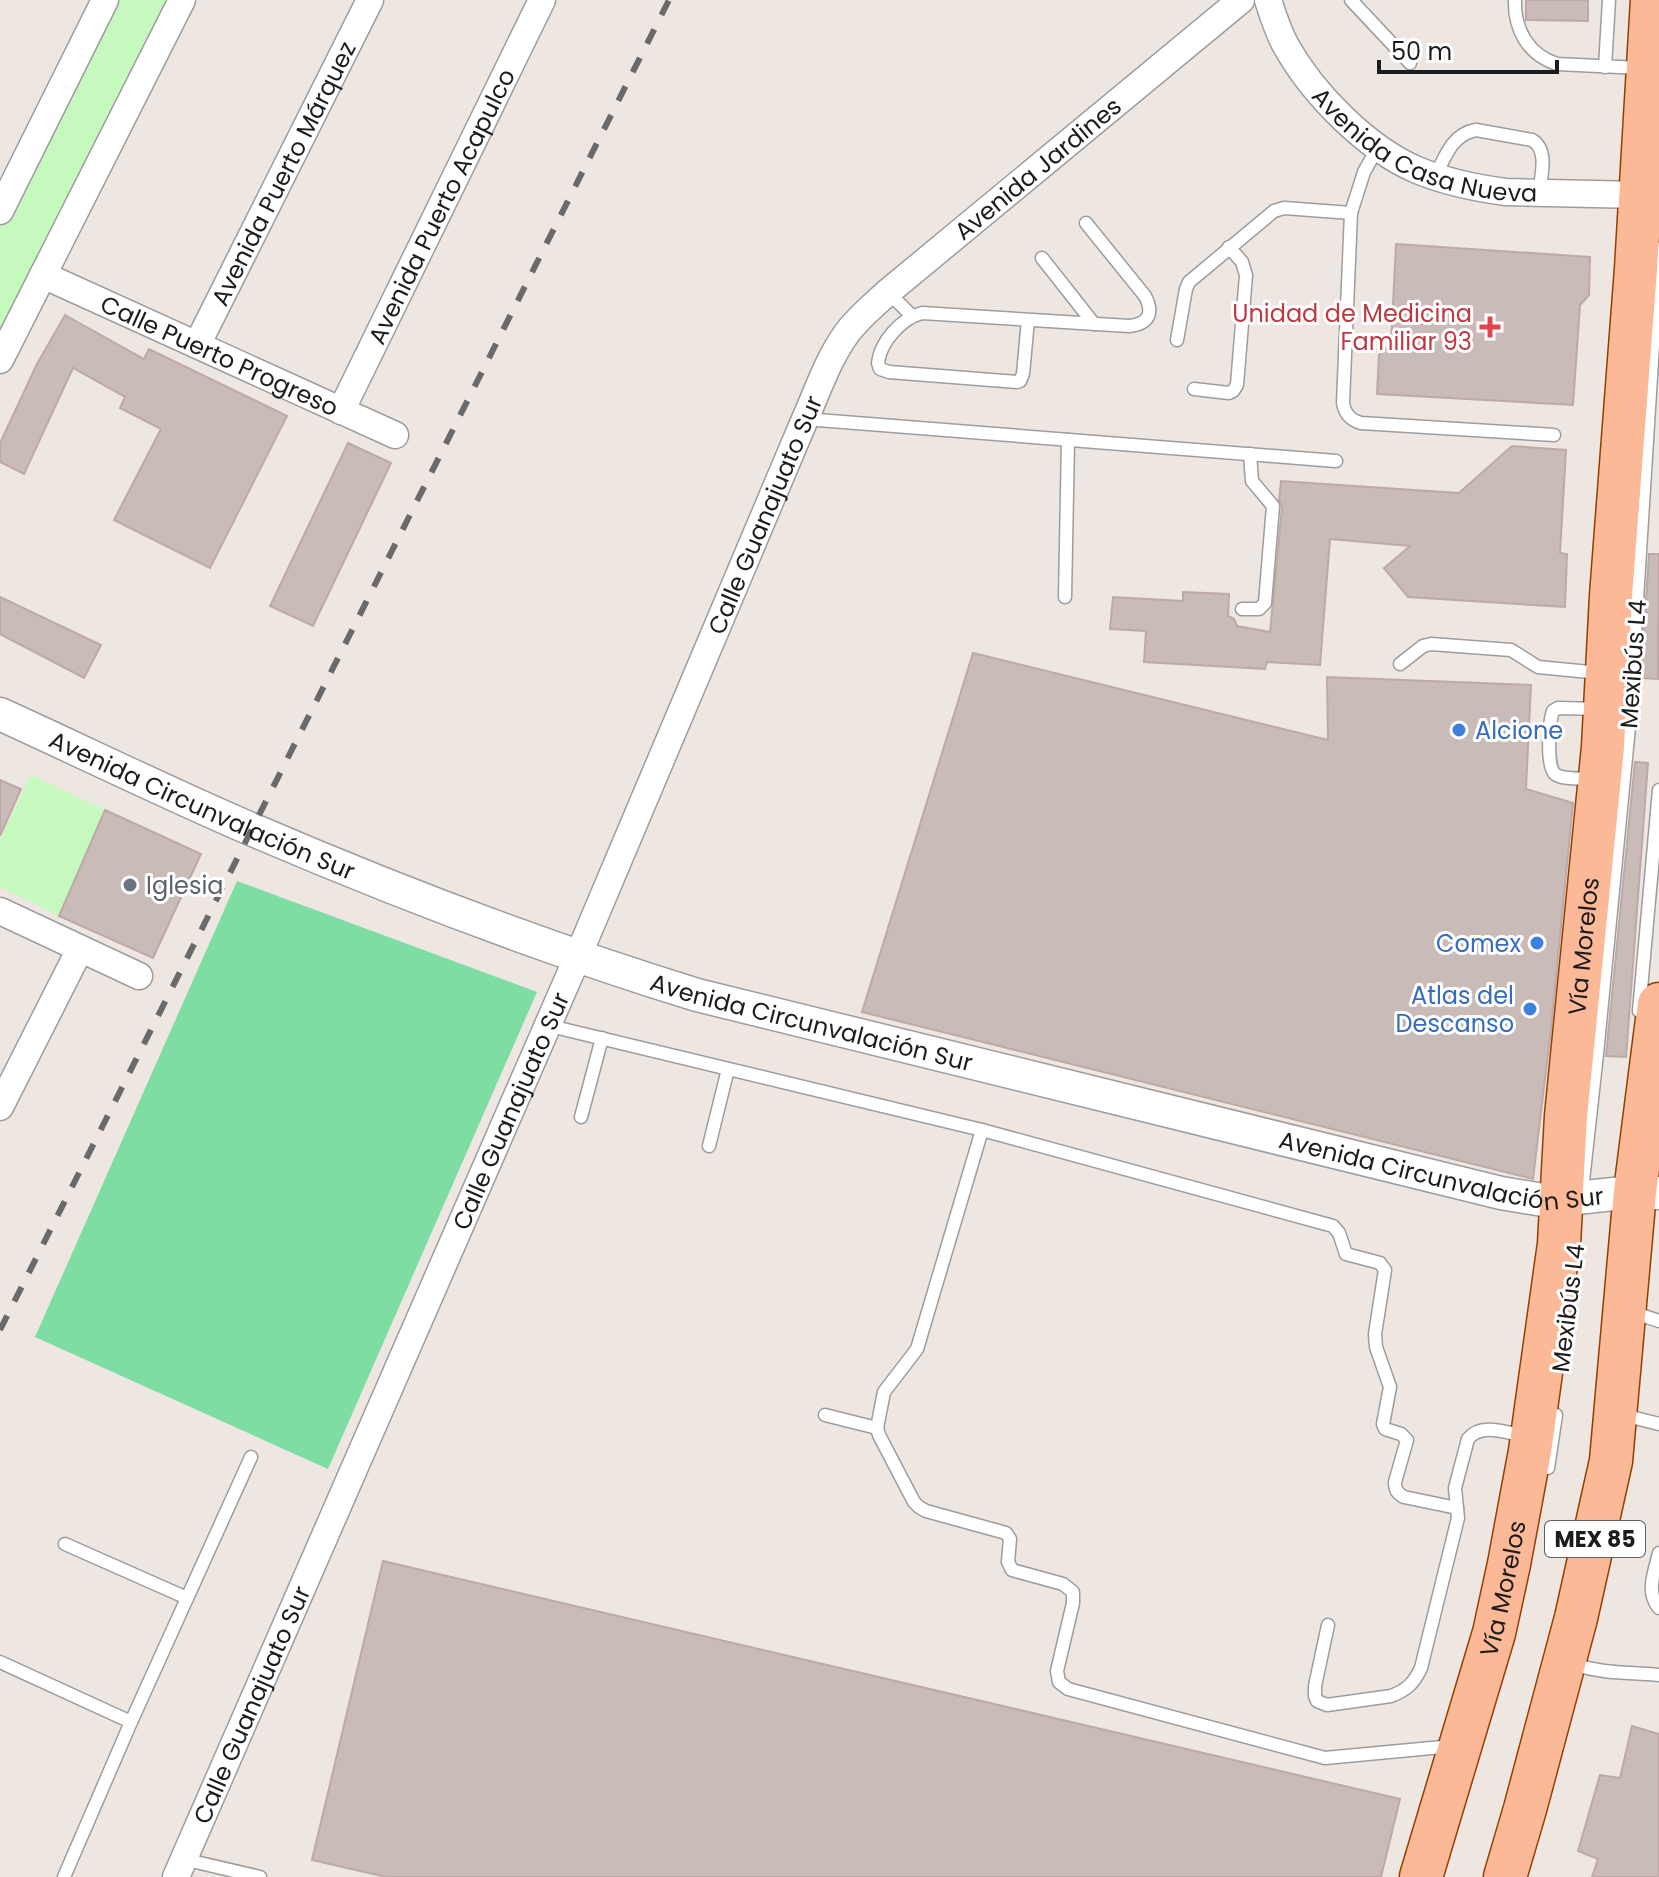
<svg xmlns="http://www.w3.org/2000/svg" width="1659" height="1877" font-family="Poppins,sans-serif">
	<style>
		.park { fill: #c6f9bd }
		.pitch { fill: #7edda2 }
		.building { fill: #c9bbb8; stroke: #bfa9a4; stroke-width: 2 }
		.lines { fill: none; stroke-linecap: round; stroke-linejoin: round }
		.service-casing { stroke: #9d9d9d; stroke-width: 15 }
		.minor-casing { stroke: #9d9d9d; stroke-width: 29 }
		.tertiary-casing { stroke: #9d9d9d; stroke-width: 35 }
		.primary-casing { stroke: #933f01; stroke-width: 45 }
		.service { stroke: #fff; stroke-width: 12 }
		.minor { stroke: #fff; stroke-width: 26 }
		.tertiary { stroke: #fff; stroke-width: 32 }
		.primary { stroke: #fbb998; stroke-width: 42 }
		.rail { stroke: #6a6a6a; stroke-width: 6; stroke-dasharray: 16 16; stroke-linecap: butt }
		.health-dot { fill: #e0444e; stroke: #fff; stroke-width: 3 }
		.shop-dot { fill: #3f7fe0; stroke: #fff; stroke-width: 3 }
		.worship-dot { fill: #6b7280; stroke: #fff; stroke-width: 3 }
		.labels { text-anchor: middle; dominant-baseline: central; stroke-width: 6; stroke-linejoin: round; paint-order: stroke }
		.shield { fill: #fff; stroke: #606060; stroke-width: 2 }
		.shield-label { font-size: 22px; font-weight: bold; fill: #1c1c1c }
		.street-label { font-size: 24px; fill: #1c1c1c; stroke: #fff }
		.health-label { font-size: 24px; fill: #be3a42; stroke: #fff; text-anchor: end }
		.shop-label { font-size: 24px; fill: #366cbe; stroke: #fff; text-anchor: end }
		.worship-label { font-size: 24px; fill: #5b616d; stroke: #fff; text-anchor: start }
	</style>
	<rect width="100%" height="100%" fill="#ede6e1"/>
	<g class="park">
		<path d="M 111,0 L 172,0 L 0,339 L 0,221 Z"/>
		<path d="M 31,775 L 105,810 L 59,916 L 0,887 L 0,840 Z"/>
	</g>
	<path class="pitch" d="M 237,881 L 537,992 L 328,1469 L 35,1337 Z"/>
	<g class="building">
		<path d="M 1526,0 L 1588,0 L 1588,21 L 1526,20 Z"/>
		<path d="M 1396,244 L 1590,257 L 1589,295 L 1580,305 L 1573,405 L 1377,394 L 1379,355 L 1391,344 Z"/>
		<path d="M 65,315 L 144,359 L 149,349 L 287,416 L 210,568 L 114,520 L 161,429 L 120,408 L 125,397 L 73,368 L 24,474 L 0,462 L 0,443 L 37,364 Z"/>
		<path d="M 348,443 L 391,463 L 313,626 L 270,606 Z"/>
		<path d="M 1512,446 L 1566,450 L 1560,553 L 1567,554 L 1565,607 L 1408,597 L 1384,568 L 1410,546 L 1330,539 L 1320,665 L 1267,662 L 1265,669 L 1144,662 L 1146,631 L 1110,629 L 1113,597 L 1183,601 L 1183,592 L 1229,594 L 1228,616 L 1234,619 L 1237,626 L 1270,632 L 1282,507 L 1279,500 L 1281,481 L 1459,493 Z"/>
		<path d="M 1649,554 L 1659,554 L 1658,679 L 1641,678 Z"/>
		<path d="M 0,597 L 101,645 L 84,678 L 0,634 Z"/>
		<path d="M 973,653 L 1328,740 L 1327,677 L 1531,685 L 1526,789 L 1573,803 L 1551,1029 L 1533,1179 L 862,1012 Z"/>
		<path d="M 1635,762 L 1648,763 L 1626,1057 L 1606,1056 Z"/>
		<path d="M 0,780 L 21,789 L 0,836 Z"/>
		<path d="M 105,810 L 201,854 L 153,958 L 59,916 Z"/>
		<path d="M 383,1561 L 1400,1799 L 1381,1877 L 386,1877 L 312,1860 Z"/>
		<path d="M 1632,1726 L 1659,1734 L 1659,1877 L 1592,1877 L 1598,1859 L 1578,1851 L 1600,1775 L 1620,1778 Z"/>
	</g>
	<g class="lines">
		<defs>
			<g id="service">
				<path d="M 1351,0 L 1410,63"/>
				<path d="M 1515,0 C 1514,29 1528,55 1557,64 L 1640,68"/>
				<path d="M 1605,67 L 1609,0"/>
				<path d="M 1378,147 L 1364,172 L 1351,213 L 1343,403 C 1345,414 1350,420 1361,423 L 1554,435"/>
				<path d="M 1435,177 C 1445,157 1452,134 1476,130 L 1532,140 C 1549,150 1541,176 1539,193"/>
				<path d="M 1042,258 L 1094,324"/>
				<path d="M 888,292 L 912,316"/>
				<path d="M 1028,320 L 1023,374 L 1020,381 L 1017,382 L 889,372 L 880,369 L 878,363 C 880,342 902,318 922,313 L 1129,326 C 1149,324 1154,313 1145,296 L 1086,223"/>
				<path d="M 1177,340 L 1186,289 L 1189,282 L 1274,211 L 1284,208 L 1351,213"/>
				<path d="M 1194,389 L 1229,393 L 1233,391 L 1237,385 L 1246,275 L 1242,262 L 1229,247"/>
				<path d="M 805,419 L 1336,461"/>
				<path d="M 1065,597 L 1068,440"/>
				<path d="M 1242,609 L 1259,609 L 1265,603 L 1273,506 L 1252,481 L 1250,454"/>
				<path d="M 1400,664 L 1423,646 L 1431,644 L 1511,650 L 1538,667 L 1600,673"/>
				<path d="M 1593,779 C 1583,778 1562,780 1555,774 C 1546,766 1549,722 1553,711 L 1558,708 L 1598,709"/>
				<path d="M 1639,1011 L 1659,790"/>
				<path d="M 546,1025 L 982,1130 L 1333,1226 L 1339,1233 L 1346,1254 L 1380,1263 L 1385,1270 L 1375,1334 L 1376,1347 L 1390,1387 L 1383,1424 L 1385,1429 L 1401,1434 L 1407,1440 L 1395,1482 C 1395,1490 1397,1493 1404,1497 L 1457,1508"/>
				<path d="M 581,1117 L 602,1038"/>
				<path d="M 982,1130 L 917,1349 L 884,1392 L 877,1428 L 879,1435 L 914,1502 L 919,1507 L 926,1511 L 1006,1533 L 1010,1539 L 1008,1562 L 1012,1570 L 1063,1584 L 1073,1592 L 1073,1603 L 1057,1671 L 1059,1682 L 1068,1689 L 1325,1758 L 1453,1746"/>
				<path d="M 709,1146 L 728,1069"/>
				<path d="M 1582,1190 L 1597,1054 L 1629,727 L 1659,249"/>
				<path d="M 1632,1312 L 1659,1321"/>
				<path d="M 825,1415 L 877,1428"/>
				<path d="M 1623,1415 L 1659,1424"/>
				<path d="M 1548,1468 L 1556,1415"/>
				<path d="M 65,1544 L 187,1598"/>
				<path d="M 1659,1553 C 1655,1571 1645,1592 1659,1608"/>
				<path d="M 1328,1625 L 1315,1686 L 1315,1696 L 1317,1701 L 1327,1705 L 1391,1696 C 1407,1690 1414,1683 1421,1668 L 1456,1526 L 1458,1518 L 1455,1488 L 1468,1439 C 1481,1422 1507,1433 1525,1436"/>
				<path d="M 0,1662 L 131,1722"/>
				<path d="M 1572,1664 C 1605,1674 1626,1672 1659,1675"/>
				<path d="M 183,1859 L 260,1877"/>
				<path d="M 64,1877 L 131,1722 L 251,1457"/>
			</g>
			<g id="minor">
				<path id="s1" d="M 1268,0 C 1273,16 1278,31 1286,46 C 1313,94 1366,148 1417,170 C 1446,182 1475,188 1506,192 L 1640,195"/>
				<path d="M 0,211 L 105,0"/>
				<path id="s2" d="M 43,275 L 395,435"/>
				<path id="s3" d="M 197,345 L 370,0"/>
				<path d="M 0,360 L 182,0"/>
				<path id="s4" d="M 341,411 L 542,0"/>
				<path d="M 0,911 L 139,976"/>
				<path d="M 0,1107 L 80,949"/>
				<path id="s5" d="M 176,1877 L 578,956 L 805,419 C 818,390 828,359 847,333 C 859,317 874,305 888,292 L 1241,0"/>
			</g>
			<g id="tertiary">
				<path id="s6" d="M 0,714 C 79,750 157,788 237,823 C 387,888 541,947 697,995 L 1501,1193 L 1549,1201 L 1623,1193 L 1659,1193"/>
			</g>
			<g id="primary">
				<path id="s7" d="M 1421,1877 L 1494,1633 L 1509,1564 L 1530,1451 L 1559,1244 L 1566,1116 L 1603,747 L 1611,596 L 1636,269 L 1652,0"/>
				<path d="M 1505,1877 L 1525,1809 L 1576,1618 L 1611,1461 L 1635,1192 L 1659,1004"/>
			</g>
		</defs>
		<use href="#service" class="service-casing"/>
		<use href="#minor" class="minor-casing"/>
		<use href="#tertiary" class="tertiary-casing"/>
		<use href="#primary" class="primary-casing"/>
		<use href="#service" class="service"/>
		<use href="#minor" class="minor"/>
		<use href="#tertiary" class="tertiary"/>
		<use href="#primary" class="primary"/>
		<path class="rail" d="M 0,1330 L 669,0"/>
	</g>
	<path class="health-dot" d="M1486 315h8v8h8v8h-8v8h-8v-8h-8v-8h8z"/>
	<g class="shop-dot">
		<circle cx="1459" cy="730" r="8"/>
		<circle cx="1537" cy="943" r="8"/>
		<circle cx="1530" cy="1009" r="8"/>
	</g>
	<circle class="worship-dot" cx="130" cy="885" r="8"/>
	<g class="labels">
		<rect class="shield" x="1545" y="1521" width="100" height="36" rx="6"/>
		<g class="shield-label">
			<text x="1595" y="1539">MEX 85</text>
		</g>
		<g class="street-label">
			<text stroke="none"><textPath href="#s1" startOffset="230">Avenida Casa Nueva</textPath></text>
			<text stroke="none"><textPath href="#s5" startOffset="1936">Avenida Jardines</textPath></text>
			<text stroke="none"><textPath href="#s3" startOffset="192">Avenida Puerto Márquez</textPath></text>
			<text stroke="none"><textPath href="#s4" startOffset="228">Avenida Puerto Acapulco</textPath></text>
			<text stroke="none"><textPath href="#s2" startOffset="194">Calle Puerto Progreso</textPath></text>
			<text stroke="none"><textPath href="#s5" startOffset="1484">Calle Guanajuato Sur</textPath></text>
			<text transform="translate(1633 664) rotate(-86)">Mexibús L4</text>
			<text stroke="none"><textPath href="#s6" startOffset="222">Avenida Circunvalación Sur</textPath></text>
			<text stroke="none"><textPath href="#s7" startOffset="948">Vía Morelos</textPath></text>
			<text stroke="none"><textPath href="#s6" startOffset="870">Avenida Circunvalación Sur</textPath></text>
			<text stroke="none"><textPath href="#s5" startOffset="836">Calle Guanajuato Sur</textPath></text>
			<text stroke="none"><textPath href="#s6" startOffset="1518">Avenida Circunvalación Sur</textPath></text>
			<text transform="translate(1568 1308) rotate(-83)">Mexibús L4</text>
			<text stroke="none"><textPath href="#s7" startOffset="300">Vía Morelos</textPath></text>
			<text stroke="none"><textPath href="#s5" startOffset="188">Calle Guanajuato Sur</textPath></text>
		</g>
		<g class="health-label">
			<text x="1472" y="313">Unidad de Medicina<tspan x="1472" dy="28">Familiar 93</tspan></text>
		</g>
		<g class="shop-label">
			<text x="1475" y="730" text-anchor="start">Alcione</text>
			<text x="1521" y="943">Comex</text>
			<text x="1514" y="995">Atlas del<tspan x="1514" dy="28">Descanso</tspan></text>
		</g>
		<g class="worship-label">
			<text x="146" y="885">Iglesia</text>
		</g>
	</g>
	<path d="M1379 60v12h178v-12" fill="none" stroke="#1c1c1c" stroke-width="4"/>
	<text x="1391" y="60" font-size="24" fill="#1c1c1c" stroke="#ffffff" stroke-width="6" paint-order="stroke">50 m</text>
</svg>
